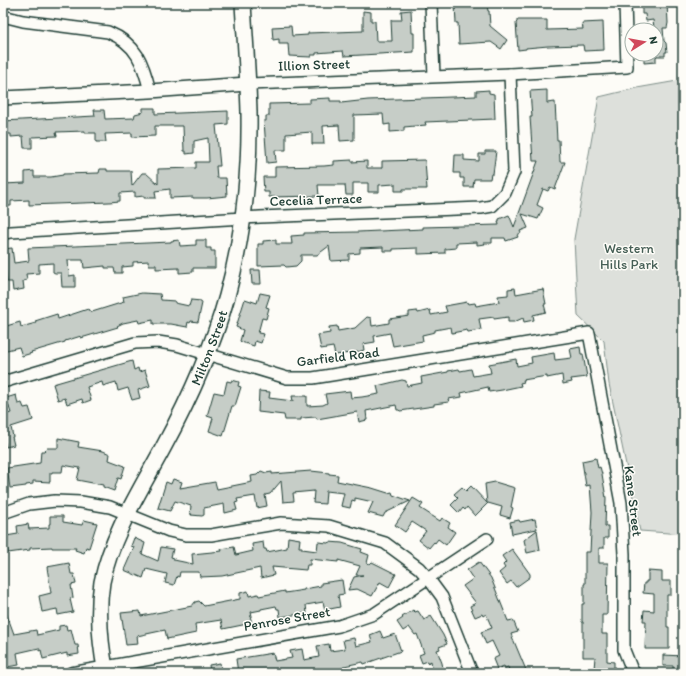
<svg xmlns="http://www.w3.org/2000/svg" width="686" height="676" font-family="Itim,sans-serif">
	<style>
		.park { fill: #dde0db; stroke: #7e8e88 }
		.building { fill: #c6cdc7; stroke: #1f3d34 }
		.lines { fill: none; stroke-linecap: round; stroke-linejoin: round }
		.minor-casing { stroke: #1f3d34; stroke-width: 14 }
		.tertiary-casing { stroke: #1f3d34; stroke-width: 16 }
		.secondary-casing { stroke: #1f3d34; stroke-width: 18 }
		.minor { stroke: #fdfcf7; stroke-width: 11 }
		.tertiary { stroke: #fdfcf7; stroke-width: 13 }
		.secondary { stroke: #fdfcf7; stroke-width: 15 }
		.labels { text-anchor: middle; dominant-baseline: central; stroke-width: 3; stroke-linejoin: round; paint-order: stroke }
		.street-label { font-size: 14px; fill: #1f3d34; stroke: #fdfcf7 }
		.park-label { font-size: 14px; fill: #455e55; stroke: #fdfcf7 }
	</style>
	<rect width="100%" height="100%" fill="#fdfcf7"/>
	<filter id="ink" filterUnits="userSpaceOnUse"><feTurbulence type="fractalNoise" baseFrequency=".025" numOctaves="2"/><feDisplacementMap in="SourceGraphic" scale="8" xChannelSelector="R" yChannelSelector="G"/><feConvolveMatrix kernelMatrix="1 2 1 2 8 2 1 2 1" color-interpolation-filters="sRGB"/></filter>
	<g filter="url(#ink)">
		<path class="park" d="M 683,80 L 683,534 L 640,531 L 609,384 L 604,341 L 578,316 L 574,239 L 599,97 L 637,88 Z"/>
		<g class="building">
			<path d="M 642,3 L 667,3 L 668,23 L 667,28 L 663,28 L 664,41 L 666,43 L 667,52 L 665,52 L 665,56 L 656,56 L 656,28 L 654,28 L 653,20 L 646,21 L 645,14 L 642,14 Z"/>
			<path d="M 481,4 L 481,5 L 487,5 L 488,11 L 489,11 L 490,26 L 507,40 L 501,49 L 491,42 L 459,44 L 458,23 L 456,23 L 455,5 Z"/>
			<path d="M 411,10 L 412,33 L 414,33 L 414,52 L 344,56 L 343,51 L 316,53 L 316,55 L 311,55 L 311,57 L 289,56 L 288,44 L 279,44 L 279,39 L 273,40 L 272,27 L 291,26 L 292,36 L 308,35 L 308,33 L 363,31 L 363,11 L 371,12 L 371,21 L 375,21 L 376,41 L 392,41 L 391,20 L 402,20 L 401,11 Z"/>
			<path d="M 517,20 L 547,20 L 547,30 L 583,29 L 582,23 L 603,22 L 604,50 L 584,51 L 583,45 L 548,46 L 526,48 L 526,49 L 518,50 L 516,23 L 517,22 Z"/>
			<path d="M 644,54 L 656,54 L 656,62 L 644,63 Z"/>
			<path d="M 489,90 L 489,93 L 494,94 L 495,119 L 425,122 L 426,125 L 404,127 L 404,131 L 390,132 L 390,124 L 384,125 L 383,114 L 354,115 L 354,140 L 340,141 L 339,125 L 323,126 L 324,144 L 312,144 L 312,132 L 286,134 L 286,150 L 275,150 L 276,162 L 267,163 L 264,121 L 266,121 L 266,116 L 269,116 L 269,104 L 310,103 L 310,99 L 330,98 L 330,101 L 341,101 L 341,103 L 368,100 L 452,97 L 476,96 L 476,91 Z"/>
			<path d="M 547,90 L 547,103 L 555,102 L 557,140 L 559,140 L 560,162 L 565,162 L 555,189 L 550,187 L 548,191 L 543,189 L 537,205 L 543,208 L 538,219 L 522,214 L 528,228 L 520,231 L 521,233 L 517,235 L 518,237 L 506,241 L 505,238 L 492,238 L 492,243 L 484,243 L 485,244 L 477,245 L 477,242 L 456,243 L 456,248 L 445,249 L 445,253 L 418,254 L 418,248 L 393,249 L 393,251 L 383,251 L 383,247 L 360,248 L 360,253 L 349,254 L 349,260 L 331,261 L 329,246 L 317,255 L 301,255 L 301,261 L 296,266 L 286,267 L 284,265 L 258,266 L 258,244 L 263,244 L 263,241 L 276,240 L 276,244 L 292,244 L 291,236 L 304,235 L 304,233 L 358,232 L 423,229 L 423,227 L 499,225 L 498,221 L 499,221 L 499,219 L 509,215 L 514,227 L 538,161 L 533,161 L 530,117 L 532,117 L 530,91 Z"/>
			<path d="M 143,108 L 155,108 L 155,114 L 228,111 L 228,124 L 216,125 L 220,166 L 216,166 L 217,178 L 226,178 L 227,196 L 207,198 L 193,198 L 193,197 L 170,198 L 170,189 L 155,191 L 156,198 L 144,198 L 144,196 L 135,197 L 135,192 L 120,193 L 120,201 L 109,202 L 29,205 L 29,200 L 11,201 L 11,206 L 3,206 L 3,184 L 25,183 L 25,172 L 34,171 L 34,177 L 51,177 L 63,175 L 63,174 L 99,173 L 100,169 L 107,169 L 107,171 L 131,171 L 132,186 L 142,173 L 146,173 L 158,184 L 158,169 L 196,168 L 196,162 L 209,162 L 208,138 L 194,141 L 194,153 L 186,154 L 186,151 L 184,151 L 183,126 L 155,126 L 155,136 L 132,137 L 132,133 L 105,134 L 106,142 L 96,142 L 96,133 L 85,133 L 85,131 L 56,132 L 57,136 L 32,137 L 32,148 L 24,148 L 23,136 L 11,137 L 11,134 L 3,134 L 3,121 L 95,116 L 94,110 L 104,110 L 105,119 L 134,118 L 135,114 L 143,112 Z"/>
			<path d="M 485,151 L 496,151 L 493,174 L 491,174 L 490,179 L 474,179 L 473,187 L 464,187 L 464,178 L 460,178 L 460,173 L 454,173 L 455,155 L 464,155 L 464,160 L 479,161 L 479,154 L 485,154 Z"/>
			<path d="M 352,160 L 352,162 L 367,161 L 367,168 L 382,168 L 382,161 L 425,160 L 427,189 L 403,189 L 403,191 L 395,191 L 395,184 L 379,185 L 379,192 L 368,192 L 368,183 L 353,183 L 353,195 L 346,195 L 345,185 L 318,185 L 319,196 L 269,197 L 269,192 L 264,192 L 263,177 L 275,177 L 275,167 L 324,166 L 334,165 L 334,161 Z"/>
			<path d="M 179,240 L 180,246 L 196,245 L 196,240 L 206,240 L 206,248 L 211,248 L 211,251 L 215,251 L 215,268 L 193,268 L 193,272 L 179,273 L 179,268 L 156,269 L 156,265 L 149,265 L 149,261 L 133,262 L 133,266 L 122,267 L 122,273 L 115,273 L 114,268 L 105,268 L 105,266 L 84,268 L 83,260 L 68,260 L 69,276 L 75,275 L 75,287 L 62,287 L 61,273 L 55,273 L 53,272 L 53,263 L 39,264 L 39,273 L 26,274 L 27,280 L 23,281 L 24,289 L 13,291 L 12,282 L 7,282 L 3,249 L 12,248 L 14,263 L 29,261 L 28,248 L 171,242 L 171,241 Z"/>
			<path d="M 251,270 L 260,270 L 261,284 L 252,284 Z"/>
			<path d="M 515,288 L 516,294 L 543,289 L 546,304 L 544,304 L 546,312 L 533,315 L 534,320 L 524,322 L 523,318 L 514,322 L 508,322 L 508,317 L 494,319 L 494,317 L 479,319 L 481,330 L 468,332 L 467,330 L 452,333 L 451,327 L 435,330 L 435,332 L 422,335 L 423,341 L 393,346 L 390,333 L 374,336 L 375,342 L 363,344 L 364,350 L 358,352 L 335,355 L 333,347 L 321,349 L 318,335 L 330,333 L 329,327 L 337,326 L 338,331 L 355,328 L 367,317 L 371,318 L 372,326 L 389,323 L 389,319 L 409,316 L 409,312 L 417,311 L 418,313 L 430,310 L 431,315 L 447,312 L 445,306 L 467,302 L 468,304 L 475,303 L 476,306 L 499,302 L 498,296 L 508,295 L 508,289 Z"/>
			<path d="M 142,293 L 160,294 L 161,300 L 175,301 L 175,303 L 189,306 L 191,300 L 201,301 L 202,303 L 198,322 L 191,321 L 190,323 L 188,322 L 187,327 L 171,324 L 153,324 L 153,320 L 139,323 L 138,320 L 123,323 L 117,326 L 118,327 L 81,338 L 81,336 L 65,341 L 65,342 L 31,352 L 32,353 L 22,356 L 19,347 L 3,351 L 3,327 L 20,322 L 21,327 L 36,323 L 35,321 L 57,314 L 58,319 L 88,309 L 92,312 L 124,302 L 123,297 Z"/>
			<path d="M 260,293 L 270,295 L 266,307 L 269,308 L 266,319 L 262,318 L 258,333 L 264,334 L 261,343 L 255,341 L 254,346 L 241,342 L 240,341 L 243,330 L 236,327 L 245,299 L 257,303 Z"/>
			<path d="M 580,347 L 581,354 L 583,354 L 587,377 L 571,379 L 572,382 L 563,384 L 562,375 L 547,378 L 547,376 L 523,380 L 524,382 L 520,383 L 521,386 L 502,390 L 489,392 L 488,387 L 461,393 L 462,397 L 448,399 L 449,402 L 434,404 L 434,406 L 400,411 L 399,410 L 397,410 L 396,405 L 366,411 L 367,420 L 359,422 L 357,412 L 317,419 L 316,417 L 301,418 L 301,420 L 285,420 L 284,415 L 258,412 L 259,391 L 270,392 L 269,398 L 293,401 L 292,396 L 307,396 L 307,406 L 323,405 L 327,403 L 325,394 L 350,391 L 351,398 L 362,397 L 379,394 L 377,386 L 402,380 L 406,381 L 407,386 L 422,383 L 421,377 L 448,372 L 448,371 L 459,369 L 460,371 L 471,369 L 473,376 L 491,373 L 489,364 L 516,359 L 517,366 L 532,363 L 531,357 L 554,353 L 555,360 L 572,358 L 570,349 Z"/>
			<path d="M 132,361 L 134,370 L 138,368 L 139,372 L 145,370 L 150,386 L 138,390 L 140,398 L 132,400 L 128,388 L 118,391 L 116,382 L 103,386 L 102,382 L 87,387 L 91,400 L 83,403 L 82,399 L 67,404 L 65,398 L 58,400 L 53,384 Z"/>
			<path d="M 232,380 L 239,382 L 238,386 L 241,387 L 235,406 L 232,406 L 223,436 L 209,431 L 213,418 L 207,416 L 214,392 L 224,394 L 227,381 L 231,382 Z"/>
			<path d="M 16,395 L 18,404 L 22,403 L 24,408 L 29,407 L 33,420 L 11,427 L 13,437 L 12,437 L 14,445 L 6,447 L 3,436 L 3,415 L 11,413 L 6,398 Z"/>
			<path d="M 58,438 L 79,442 L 78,447 L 103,451 L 110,454 L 109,460 L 125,466 L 121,479 L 118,478 L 114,491 L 103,487 L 103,485 L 77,480 L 80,468 L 63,465 L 62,472 L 52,472 L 52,473 L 50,473 L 50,482 L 33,481 L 33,484 L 26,485 L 26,486 L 10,488 L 7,468 L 40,463 L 41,451 L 44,451 L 47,448 L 58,448 Z"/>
			<path d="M 596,458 L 598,468 L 600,467 L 602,474 L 606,498 L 605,526 L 608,526 L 608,538 L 604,538 L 604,548 L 599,548 L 599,563 L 608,563 L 607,615 L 602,615 L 602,634 L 607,634 L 607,661 L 614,662 L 614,673 L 597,673 L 597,669 L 594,669 L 595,657 L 583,657 L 583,622 L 582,622 L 582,604 L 584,604 L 584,584 L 585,584 L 585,552 L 590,552 L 592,512 L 590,485 L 586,486 L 582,461 Z"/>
			<path d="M 261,471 L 266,473 L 272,472 L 272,474 L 311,471 L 329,473 L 329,474 L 338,475 L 337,481 L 372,488 L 388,493 L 392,492 L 393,495 L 410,501 L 385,513 L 383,517 L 368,513 L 373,502 L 355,498 L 355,501 L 352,500 L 350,508 L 341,506 L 344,493 L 326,491 L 325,504 L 313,503 L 314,491 L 293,493 L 294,501 L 283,502 L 281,481 L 270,494 L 265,495 L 267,506 L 257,508 L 255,496 L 237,499 L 238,502 L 235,503 L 237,510 L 225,513 L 224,504 L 204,508 L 204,515 L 202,516 L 191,515 L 192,514 L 190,514 L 191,506 L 175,501 L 170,511 L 158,508 L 166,482 L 171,484 L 173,479 L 182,482 L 180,488 L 215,482 L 217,489 L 252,482 L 251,476 L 257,475 Z"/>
			<path d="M 495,482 L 515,488 L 511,507 L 513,508 L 510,518 L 500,515 L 502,507 L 488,503 L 475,516 L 467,507 L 465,510 L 463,508 L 459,513 L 451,505 L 458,498 L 454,494 L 462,487 L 466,491 L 471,486 L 487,503 L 485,484 Z"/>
			<path d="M 413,498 L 423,504 L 420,508 L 440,521 L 442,518 L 450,523 L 448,527 L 455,532 L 446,545 L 438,539 L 435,543 L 434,542 L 429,548 L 419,540 L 426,531 L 412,522 L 405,532 L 395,525 Z"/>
			<path d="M 50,516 L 63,516 L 63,522 L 82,525 L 84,520 L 97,523 L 89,548 L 86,547 L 84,553 L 75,550 L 76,548 L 52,548 L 52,547 L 30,548 L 30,550 L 8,553 L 6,536 L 18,534 L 17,526 L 28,524 L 29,529 L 49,528 L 49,524 L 50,524 Z"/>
			<path d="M 535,519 L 537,529 L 512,534 L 510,522 L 519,520 L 520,522 Z"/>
			<path d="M 537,530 L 540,550 L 527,553 L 524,540 Z"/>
			<path d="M 288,537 L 300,539 L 299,547 L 302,547 L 302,549 L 317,551 L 318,542 L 328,543 L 329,542 L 342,543 L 362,549 L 361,552 L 369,555 L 367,563 L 370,564 L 372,562 L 396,574 L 389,587 L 380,582 L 372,596 L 357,589 L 348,590 L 354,577 L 363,575 L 356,575 L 360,566 L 338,560 L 338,562 L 310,559 L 310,565 L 307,565 L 306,570 L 272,567 L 274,575 L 261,578 L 260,568 L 222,576 L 200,577 L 199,572 L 180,572 L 179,577 L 177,576 L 174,585 L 165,583 L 167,574 L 146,569 L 143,578 L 124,570 L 134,547 L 131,546 L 134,538 L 145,543 L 142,554 L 158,561 L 161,547 L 173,549 L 171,557 L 174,558 L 174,560 L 193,564 L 192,554 L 222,551 L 221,549 L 234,547 L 236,555 L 253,551 L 252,544 L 263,542 L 264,549 L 266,549 L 267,552 L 287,548 Z"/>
			<path d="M 512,549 L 530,574 L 530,577 L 516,587 L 511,581 L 507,584 L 499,573 L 505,568 L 503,565 L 506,562 L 502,556 Z"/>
			<path d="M 479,562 L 491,578 L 508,621 L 513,620 L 518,632 L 511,634 L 526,670 L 518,673 L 510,673 L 508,667 L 505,668 L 504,666 L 497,669 L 493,659 L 499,656 L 492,641 L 486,644 L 481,632 L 492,628 L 486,614 L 483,616 L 482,614 L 475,617 L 470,606 L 476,603 L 463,586 L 473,579 L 467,570 Z"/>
			<path d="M 69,563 L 71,574 L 74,574 L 76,584 L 71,585 L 73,598 L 70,599 L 73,612 L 58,615 L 57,609 L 42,612 L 39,596 L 51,593 L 47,567 Z"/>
			<path d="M 648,571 L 662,572 L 662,581 L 671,581 L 671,595 L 667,595 L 667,627 L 669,627 L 669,649 L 645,649 L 646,621 L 643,621 L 644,610 L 654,611 L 654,594 L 643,593 L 644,583 L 646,583 L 646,581 L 648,581 Z"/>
			<path d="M 342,580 L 344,593 L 344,594 L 338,595 L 340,607 L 325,610 L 323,602 L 306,605 L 307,613 L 280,617 L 279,609 L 277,609 L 276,606 L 261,609 L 261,610 L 251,612 L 252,616 L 250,616 L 252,623 L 223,629 L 221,620 L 195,624 L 196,633 L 167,639 L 165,630 L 137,636 L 138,644 L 126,645 L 121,613 L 140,611 L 141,616 L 192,606 L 195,602 L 199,601 L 204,606 L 240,599 L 240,593 L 248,591 L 249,596 L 258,594 L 259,596 L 285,591 L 285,593 L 304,590 L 304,589 L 321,586 L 321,583 Z"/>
			<path d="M 3,607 L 4,607 L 14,634 L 36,630 L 37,635 L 59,630 L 59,626 L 66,625 L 67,630 L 71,629 L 75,645 L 78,645 L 79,654 L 67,656 L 67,653 L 43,659 L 41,650 L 39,651 L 39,648 L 17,653 L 19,665 L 7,667 L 5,655 L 3,655 Z"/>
			<path d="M 413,610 L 415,612 L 418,611 L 424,620 L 431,616 L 443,635 L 447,644 L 439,647 L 440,649 L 437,650 L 442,663 L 444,673 L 433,673 L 431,661 L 428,663 L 428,661 L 422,663 L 419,655 L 424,653 L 417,634 L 415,635 L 409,627 L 403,631 L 397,622 L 403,618 L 402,617 Z"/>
			<path d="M 380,631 L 383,638 L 395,634 L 401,651 L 364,664 L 363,662 L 344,666 L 344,668 L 337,669 L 338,673 L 321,673 L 321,671 L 307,673 L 238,673 L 236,659 L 273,653 L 275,661 L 292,658 L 290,651 L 302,649 L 304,660 L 319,657 L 317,646 L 329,644 L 330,651 L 345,649 L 343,640 L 354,638 L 356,646 L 372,642 L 370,635 Z"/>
			<path d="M 663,655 L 683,656 L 683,673 L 673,673 L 673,666 L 663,666 Z"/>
			<path d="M 220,663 L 222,673 L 210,673 L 209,665 Z"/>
		</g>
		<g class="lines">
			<defs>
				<g id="minor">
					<path d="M 431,3 L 434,76"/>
					<path d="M 3,16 L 23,21 L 108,32 C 137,44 143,63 150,91"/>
					<path d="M 247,84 L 510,74 L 627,67 L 625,3"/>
					<path d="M 3,233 L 11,232 L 260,217 L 481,208 L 492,206 L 505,193 L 514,172 L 510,74"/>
					<path d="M 3,382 L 135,343 L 158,342 L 177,345 L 287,378 L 313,378 L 589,333 L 621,503 L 624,554 L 624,650 L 632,670 L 635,673"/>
					<path d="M 3,513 L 29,504 L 55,501 L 81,502 L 110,507 L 169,531 L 186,535 L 211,535 L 281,523 L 329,526 L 385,543 L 419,568 L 428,578 L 442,597 L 472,673"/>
					<path d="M 71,673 L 339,626 L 374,614 L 487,539"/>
				</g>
				<path id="tertiary" d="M 3,98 L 150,91 L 247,84"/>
				<g id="secondary">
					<path id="s1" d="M 106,673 C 100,643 97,613 102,582 C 112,534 140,491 163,448 C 189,400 212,350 227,296 C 243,237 250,174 249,112 C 248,76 245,39 243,3"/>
				</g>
			</defs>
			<use href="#minor" class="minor-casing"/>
			<use href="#tertiary" class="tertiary-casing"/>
			<use href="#secondary" class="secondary-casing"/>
			<use href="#minor" class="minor"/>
			<use href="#tertiary" class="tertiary"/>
			<use href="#secondary" class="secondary"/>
		</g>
	</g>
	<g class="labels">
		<g class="street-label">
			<text transform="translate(314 65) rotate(-2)">Illion Street</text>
			<text transform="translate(316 200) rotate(-2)">Cecelia Terrace</text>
			<text stroke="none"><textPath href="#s1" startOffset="350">Milton Street</textPath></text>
			<text transform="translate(338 357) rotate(-7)">Garfield Road</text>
			<text transform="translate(633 501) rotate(83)">Kane Street</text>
			<text transform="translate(287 619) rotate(-10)">Penrose Street</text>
		</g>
		<g class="park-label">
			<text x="629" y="248">Western<tspan x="629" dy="16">Hills Park</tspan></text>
		</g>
	</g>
	<rect width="686" height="676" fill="none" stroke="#fdfcf7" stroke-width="16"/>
	<rect x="8" y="8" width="670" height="660" fill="none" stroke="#1f3d34" stroke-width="1.5" filter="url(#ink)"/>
	<g transform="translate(644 42) rotate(79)"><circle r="19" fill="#fdfcf7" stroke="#a4b0a9"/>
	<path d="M0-3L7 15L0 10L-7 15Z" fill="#d1495b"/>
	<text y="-6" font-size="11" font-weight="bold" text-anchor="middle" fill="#1f3d34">N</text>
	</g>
</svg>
